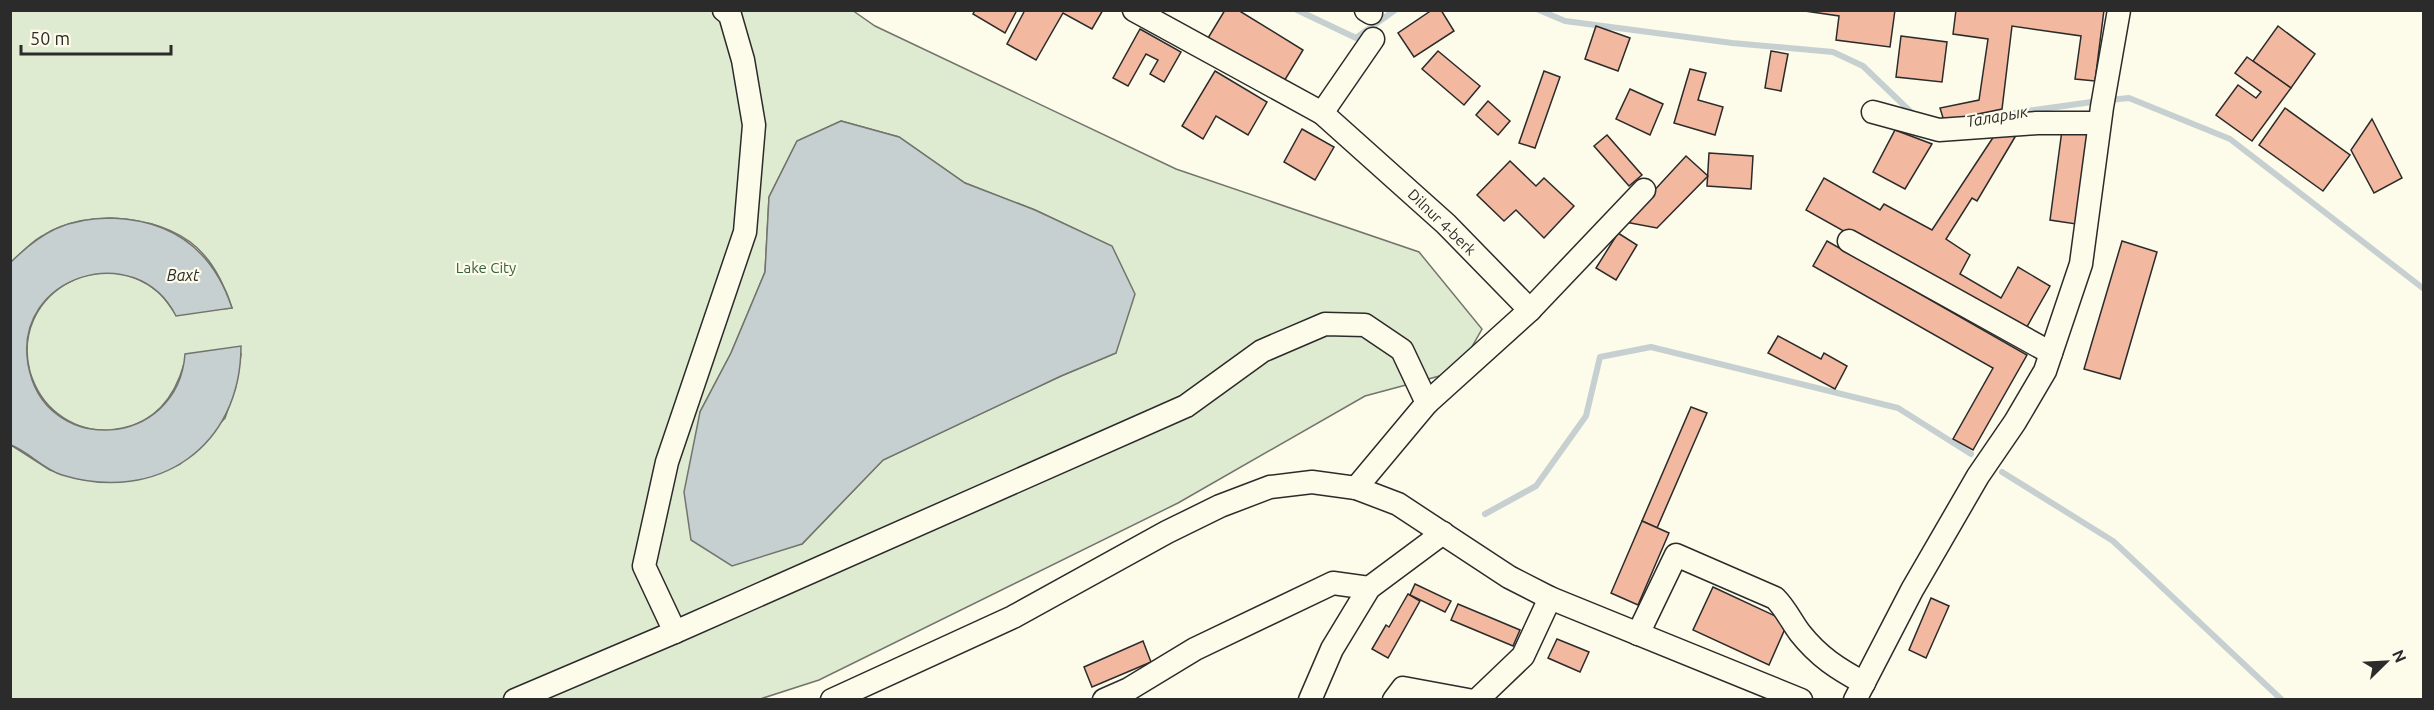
<svg xmlns="http://www.w3.org/2000/svg" width="2434" height="710" font-family="Ubuntu,sans-serif">
	<style>
		.green { fill: #deebd1; stroke: #74746e; stroke-width: 1.5; fill-rule: evenodd }
		.water { fill: #c7d0d0; stroke: #74746e; stroke-width: 1.5 }
		.lines { fill: none; stroke-linecap: round; stroke-linejoin: round }
		.stream { stroke: #c7d0d0; stroke-width: 6 }
		.building { fill: #f2b8a0; stroke: #2b2b2b; stroke-width: 1.5 }
		.minor-casing { stroke: #2b2b2b; stroke-width: 25 }
		.minor { stroke: #fdfbea; stroke-width: 22 }
		.labels { text-anchor: middle; dominant-baseline: central; stroke-width: 4.5; stroke-linejoin: round; paint-order: stroke }
		.street-label { font-size: 15px; fill: #2b2b2b; stroke: #fdfbea }
		.park-label { font-size: 15px; fill: #34623c; stroke: #fdfbea }
		.water-label { font-size: 16px; font-style: italic; fill: #2b2b2b; stroke: #fdfbea }
	</style>
	<rect width="100%" height="100%" fill="#fdfbea"/>
	<path class="green" d="M 852,10 L 875,26 L 1176,169 L 1419,252 L 1482,329 L 1458,371 L 1365,396 L 1178,503 L 819,680 L 760,699 L 11,700 L 11,445 L 50,470 L 79,479 L 119,482 L 157,474 L 180,464 L 225,418 L 236,386 L 241,354 L 184,364 C 175,396 156,421 122,429 C 99,433 76,428 57,413 C 44,403 35,388 30,372 C 10,297 98,242 158,292 C 164,297 170,306 175,313 L 232,308 C 227,291 216,268 204,255 C 170,214 85,207 42,236 C 30,243 20,254 11,263 L 11,11 ZM 841,121 L 899,137 L 965,183 L 1035,210 L 1111,246 L 1116,353 L 1061,376 L 883,460 L 802,544 L 700,412 L 731,353 L 765,272 L 769,197 L 797,141 Z"/>
	<g class="water">
		<path d="M 841,121 L 899,137 L 965,183 L 1035,210 L 1112,246 L 1135,294 L 1116,353 L 1061,376 L 883,460 L 802,544 L 732,566 L 691,540 L 684,492 L 700,412 L 731,353 L 765,272 L 769,197 L 797,141 Z"/>
		<path d="M 111,218 C 173,220 213,250 232,308 L 176,316 C 136,237 13,276 28,364 C 44,458 178,449 185,354 L 241,346 C 241,447 157,504 62,475 C 43,469 29,452 11,445 L 10,263 C 41,232 67,218 111,218 Z"/>
	</g>
	<g class="lines">
		<g class="stream">
			<path d="M 1297,10 L 1356,38 L 1395,10"/>
			<path d="M 1539,10 L 1565,21 L 1732,43 L 1833,52 L 1863,66 L 1914,115"/>
			<path d="M 2109,100 L 2129,98 L 2230,139 L 2424,289"/>
			<path d="M 1999,115 L 2099,101"/>
			<path d="M 2002,472 L 2113,541 L 2282,700"/>
			<path d="M 1485,514 L 1536,486 L 1586,416 L 1600,357 L 1651,347 L 1898,408 L 1971,454"/>
		</g>
	</g>
	<g class="building">
		<path d="M 975,10 L 1017,10 L 1005,33 L 973,14 Z"/>
		<path d="M 1025,10 L 1103,10 L 1092,29 L 1063,13 L 1036,60 L 1007,44 Z"/>
		<path d="M 1225,10 L 1238,10 L 1303,50 L 1283,83 L 1208,38 Z"/>
		<path d="M 1432,10 L 1441,10 L 1454,31 L 1414,57 L 1398,33 Z"/>
		<path d="M 1798,10 L 1895,10 L 1890,47 L 1836,40 L 1839,16 Z"/>
		<path d="M 1956,10 L 2104,10 L 2095,81 L 2075,79 L 2081,36 L 2012,26 L 2002,109 L 1944,121 L 1940,108 L 1979,100 L 1988,39 L 1953,34 Z"/>
		<path d="M 1596,26 L 1630,38 L 1618,71 L 1585,59 Z"/>
		<path d="M 2278,26 L 2315,54 L 2291,88 L 2253,61 Z"/>
		<path d="M 1140,29 L 1181,52 L 1164,82 L 1150,74 L 1158,60 L 1146,54 L 1128,86 L 1113,78 Z"/>
		<path d="M 1901,36 L 1947,42 L 1942,82 L 1896,77 Z"/>
		<path d="M 1438,51 L 1480,86 L 1464,105 L 1422,69 Z"/>
		<path d="M 1771,51 L 1788,54 L 1781,91 L 1765,88 Z"/>
		<path d="M 2247,57 L 2291,88 L 2252,141 L 2216,115 L 2238,85 L 2256,98 L 2261,92 L 2235,73 Z"/>
		<path d="M 1690,69 L 1706,73 L 1698,100 L 1723,107 L 1715,135 L 1674,123 Z"/>
		<path d="M 1215,71 L 1267,102 L 1248,135 L 1216,116 L 1203,139 L 1182,126 Z"/>
		<path d="M 1544,71 L 1560,77 L 1535,148 L 1519,143 Z"/>
		<path d="M 1630,89 L 1663,104 L 1650,135 L 1616,119 Z"/>
		<path d="M 1488,101 L 1510,121 L 1498,135 L 1476,115 Z"/>
		<path d="M 2285,108 L 2350,155 L 2323,191 L 2259,145 Z"/>
		<path d="M 2372,119 L 2402,178 L 2374,193 L 2351,150 Z"/>
		<path d="M 1302,129 L 1334,147 L 1315,180 L 1284,162 Z"/>
		<path d="M 1895,130 L 1932,144 L 1905,189 L 1873,172 Z"/>
		<path d="M 1998,130 L 2015,137 L 1977,201 L 1972,198 L 1946,239 L 1970,255 L 1960,274 L 2001,298 L 2018,267 L 2050,286 L 2024,332 L 1806,210 L 1824,178 L 1880,210 L 1884,204 L 1932,230 Z"/>
		<path d="M 2062,130 L 2088,134 L 2076,224 L 2050,220 Z"/>
		<path d="M 1607,135 L 1642,175 L 1629,186 L 1594,146 Z"/>
		<path d="M 1709,153 L 1753,156 L 1751,189 L 1707,186 Z"/>
		<path d="M 1686,156 L 1708,176 L 1657,228 L 1625,222 Z"/>
		<path d="M 1510,161 L 1536,186 L 1544,178 L 1574,206 L 1544,238 L 1516,210 L 1504,221 L 1477,195 Z"/>
		<path d="M 1618,233 L 1637,245 L 1616,280 L 1596,268 Z"/>
		<path d="M 1827,241 L 2027,355 L 1973,450 L 1953,439 L 1993,368 L 1813,266 Z"/>
		<path d="M 2122,241 L 2157,252 L 2120,379 L 2084,369 Z"/>
		<path d="M 1778,336 L 1821,359 L 1824,353 L 1847,366 L 1835,389 L 1768,353 Z"/>
		<path d="M 1691,407 L 1707,413 L 1657,528 L 1642,521 Z"/>
		<path d="M 1642,521 L 1669,533 L 1638,605 L 1611,593 Z"/>
		<path d="M 1415,584 L 1451,601 L 1445,612 L 1410,595 Z"/>
		<path d="M 1713,587 L 1788,622 L 1769,665 L 1693,630 Z"/>
		<path d="M 1408,594 L 1420,601 L 1388,658 L 1372,649 L 1386,625 L 1389,627 Z"/>
		<path d="M 1931,598 L 1949,606 L 1926,658 L 1909,650 Z"/>
		<path d="M 1458,604 L 1520,630 L 1513,646 L 1451,620 Z"/>
		<path d="M 1557,639 L 1589,652 L 1580,672 L 1548,658 Z"/>
		<path d="M 1143,641 L 1151,662 L 1092,687 L 1084,667 Z"/>
	</g>
	<g class="lines">
		<defs>
			<g id="minor">
				<path d="M 1134,10 L 1322,113 L 1446,224 L 1530,310 L 1427,403 L 1356,488"/>
				<path d="M 1366,10 L 1371,13"/>
				<path d="M 1873,112 L 1939,130 L 2037,123 L 2099,123"/>
				<path d="M 1322,113 L 1373,39"/>
				<path d="M 1849,241 L 2051,353"/>
				<path d="M 1530,310 L 1644,190"/>
				<path d="M 675,632 L 644,566 L 667,462 L 745,232 L 754,125 L 743,60 L 730,15 L 724,10"/>
				<path d="M 1638,634 L 1676,555 L 1775,598 C 1786,609 1791,621 1800,633 C 1819,657 1838,669 1864,683"/>
				<path d="M 515,700 L 675,632 L 1186,406 L 1262,351 L 1325,324 L 1365,325 L 1402,350 L 1427,403"/>
				<path d="M 832,700 L 1013,617 L 1167,532 L 1220,506 L 1270,487 L 1312,482 L 1356,488 L 1398,504 L 1509,577 L 1550,598 L 1801,700"/>
				<path d="M 1104,700 L 1129,689 L 1195,649 L 1333,583 L 1369,588"/>
				<path d="M 1310,700 L 1332,649 L 1369,588 L 1443,533"/>
				<path d="M 1394,700 L 1403,688 L 1468,700"/>
				<path d="M 1477,700 L 1523,656 L 1550,598"/>
				<path d="M 1855,700 L 1912,590 L 1978,476 L 2015,422 L 2045,371 L 2081,264 L 2102,107 L 2119,10"/>
			</g>
		</defs>
		<use href="#minor" class="minor-casing"/>
		<use href="#minor" class="minor"/>
	</g>
	<g class="labels">
		<g class="street-label">
			<text transform="translate(1442 222) rotate(44)">Dilnur 4-berk</text>
		</g>
		<g class="park-label">
			<text x="486" y="267">Lake City</text>
		</g>
		<g class="water-label">
			<text transform="translate(1997 116) rotate(-10)">Таларык</text>
			<text x="183" y="275">Baхt</text>
		</g>
	</g>
	<rect width="2434" height="710" fill="none" stroke="#2b2b2b" stroke-width="24"/>
	<g transform="translate(2386 662) rotate(66)" stroke="#fdfbea" stroke-width="4.5" paint-order="stroke">
	<path d="M0-4.5L10 22L0 15L-10 22Z" fill="#2b2b2b"/>
	<text y="-9" font-size="16" font-weight="bold" text-anchor="middle" fill="#2b2b2b">N</text>
	</g>
	<path d="M21 45v9h150v-9" fill="none" stroke="#2b2b2b" stroke-width="3"/>
	<text x="30" y="45" font-size="18" fill="#2b2b2b" stroke="#fdfbea" stroke-width="4.5" paint-order="stroke">50 m</text>
</svg>
